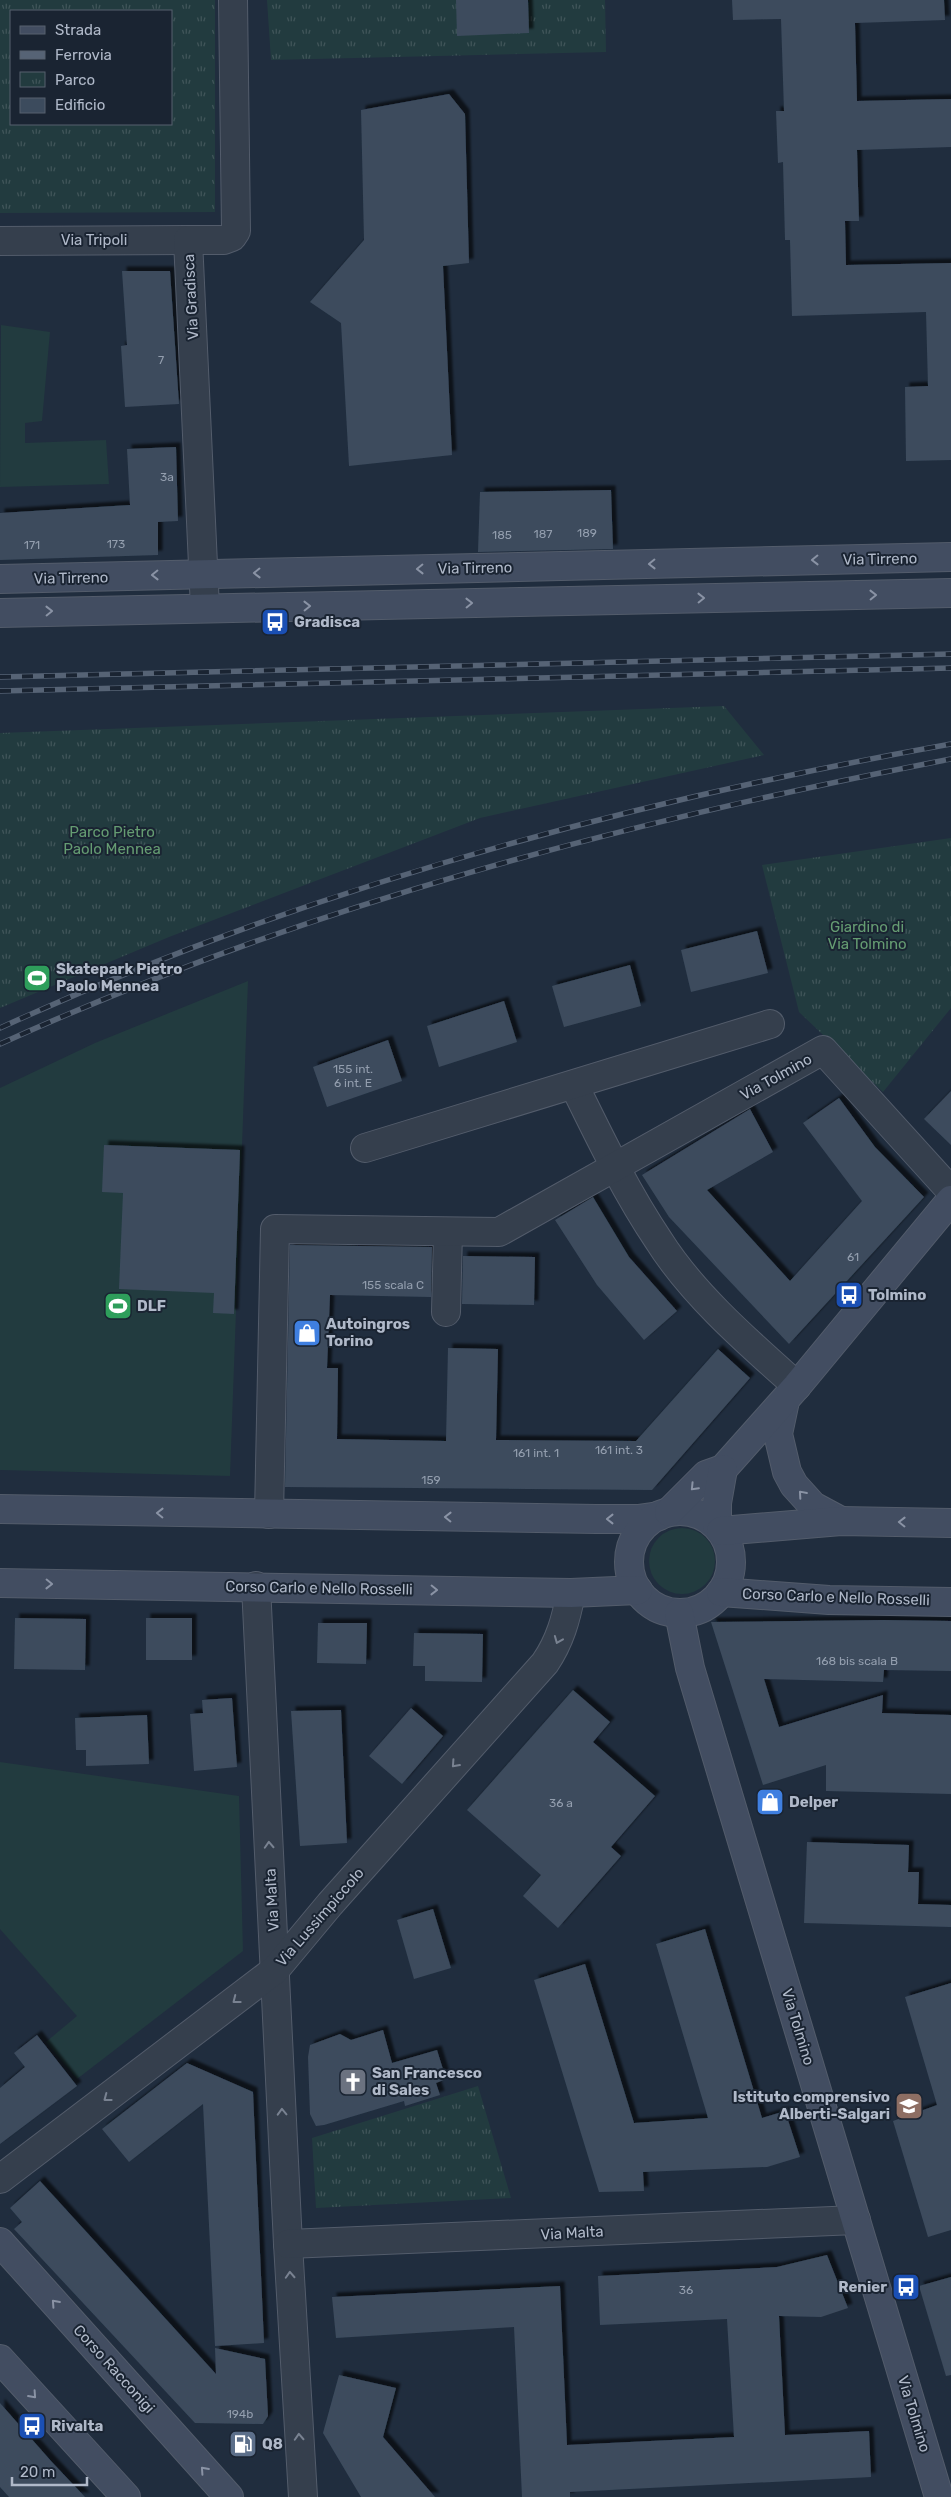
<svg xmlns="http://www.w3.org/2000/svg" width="951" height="2497" font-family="Rubik,sans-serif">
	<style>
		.grass { fill: #223b3f }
		.park { fill: url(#park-tufts); fill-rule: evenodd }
		.building { fill: #3c4b5d; filter: url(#shadow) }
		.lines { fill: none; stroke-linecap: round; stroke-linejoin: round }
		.street-casing { stroke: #535c6b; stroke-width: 30 }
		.secondary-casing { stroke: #535c6b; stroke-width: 30 }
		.street { stroke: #353f4d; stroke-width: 28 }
		.secondary { stroke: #424d61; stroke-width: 28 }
		.rail-casing { stroke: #566375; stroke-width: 5.5 }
		.rail { stroke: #1a2432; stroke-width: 4; stroke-dasharray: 11; stroke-linecap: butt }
		.oneway { stroke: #8a93a5 }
		.oneway2 { stroke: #798291 }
		.labels { text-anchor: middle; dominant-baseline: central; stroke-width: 4; stroke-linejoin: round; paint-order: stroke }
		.number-label { font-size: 12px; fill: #939eae }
		.street-label { font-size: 15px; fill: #b0b9c9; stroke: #1a2432 }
		.poi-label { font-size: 15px; font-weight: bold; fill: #b0b9c9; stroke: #1a2432; text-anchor: start }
		.park-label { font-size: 15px; fill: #659c72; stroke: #1a2432 }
	</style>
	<defs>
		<pattern id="park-tufts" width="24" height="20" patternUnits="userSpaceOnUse" patternTransform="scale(1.25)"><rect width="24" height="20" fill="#223b3f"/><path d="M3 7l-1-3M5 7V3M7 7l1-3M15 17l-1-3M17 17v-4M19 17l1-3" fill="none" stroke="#405559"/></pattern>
		<filter id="shadow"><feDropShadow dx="4.5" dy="-4.5" stdDeviation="1" flood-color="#0009"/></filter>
	</defs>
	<rect width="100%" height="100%" fill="#202d3e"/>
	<g class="grass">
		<path d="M 1,325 L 50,332 L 42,421 L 25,423 L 25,443 L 106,440 L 109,484 L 0,487 Z"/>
		<path d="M 248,981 L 230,1476 L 0,1470 L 0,1088 L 95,1043 Z"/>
		<circle cx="682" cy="1561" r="33"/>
		<path d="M 0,1762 L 239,1796 L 243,1951 L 77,2079 L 46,2042 L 77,2016 L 0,1929 Z"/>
	</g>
	<g class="park">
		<path d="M 0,0 L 215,0 L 215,212 L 0,213 ZM 11,11 L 171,11 L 171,124 L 11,124 Z"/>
		<path d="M 267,0 L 605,0 L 606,52 L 271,60 Z"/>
		<path d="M 724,706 L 764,755 L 480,818 L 169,937 L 0,1008 L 0,733 Z"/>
		<path d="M 951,838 L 951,1008 L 883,1092 L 799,1012 L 762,865 Z"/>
		<path d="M 478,2086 L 511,2198 L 316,2208 L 312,2138 Z"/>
	</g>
	<g class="building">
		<path d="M 456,0 L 528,0 L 529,33 L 457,36 Z"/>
		<path d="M 732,0 L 944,0 L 945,20 L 855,23 L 857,101 L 951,99 L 951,147 L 857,150 L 859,221 L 845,221 L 846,265 L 951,263 L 951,460 L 906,461 L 905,387 L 928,386 L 926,312 L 792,316 L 790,240 L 785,240 L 783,162 L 778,163 L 776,111 L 784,111 L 781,19 L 733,20 Z"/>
		<path d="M 449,94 L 465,114 L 469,263 L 443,266 L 452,455 L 349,466 L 341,323 L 310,302 L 364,240 L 361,110 Z"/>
		<path d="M 122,271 L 170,271 L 179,404 L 125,407 L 121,346 L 127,345 Z"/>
		<path d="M 176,447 L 178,521 L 158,522 L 158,555 L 0,560 L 0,513 L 130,505 L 127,449 Z"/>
		<path d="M 611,490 L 613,549 L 478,552 L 480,492 Z"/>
		<path d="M 757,931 L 768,973 L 691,992 L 681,950 Z"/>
		<path d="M 630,965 L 641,1006 L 564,1027 L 552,986 Z"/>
		<path d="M 504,1001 L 517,1042 L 439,1067 L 427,1026 Z"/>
		<path d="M 388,1040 L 402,1081 L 327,1107 L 313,1067 Z"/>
		<path d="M 951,1091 L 951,1145 L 924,1119 Z"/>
		<path d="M 839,1098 L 875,1147 L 924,1197 L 789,1344 L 669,1217 L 642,1175 L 750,1109 L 773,1152 L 707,1190 L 790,1281 L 862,1201 L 803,1123 Z"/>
		<path d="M 104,1145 L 240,1150 L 234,1314 L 213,1313 L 214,1293 L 119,1289 L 123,1193 L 102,1192 Z"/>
		<path d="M 593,1197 L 629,1257 L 677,1311 L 644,1340 L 597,1285 L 555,1220 Z"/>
		<path d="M 290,1245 L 432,1247 L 431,1297 L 330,1295 L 327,1368 L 338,1368 L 337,1439 L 446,1441 L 448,1348 L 498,1349 L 496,1440 L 636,1441 L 718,1349 L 750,1378 L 652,1490 L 285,1487 Z"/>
		<path d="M 463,1256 L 535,1257 L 534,1305 L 462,1304 Z"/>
		<path d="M 15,1618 L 86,1619 L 85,1670 L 14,1669 Z"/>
		<rect x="146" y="1618" width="46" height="42"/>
		<path d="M 884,1620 L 951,1621 L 951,1671 L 884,1670 L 883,1682 L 764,1679 L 779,1727 L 883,1695 L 882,1713 L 951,1715 L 951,1794 L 826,1791 L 826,1765 L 763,1785 L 711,1622 Z"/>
		<path d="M 318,1623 L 367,1623 L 366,1664 L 317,1663 Z"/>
		<path d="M 414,1633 L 483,1634 L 482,1682 L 425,1681 L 425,1666 L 413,1666 Z"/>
		<path d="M 573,1690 L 610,1722 L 593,1742 L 655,1796 L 611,1847 L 621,1856 L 558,1928 L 523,1896 L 541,1875 L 467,1810 Z"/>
		<path d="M 232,1698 L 237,1767 L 194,1771 L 190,1714 L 203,1713 L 202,1700 Z"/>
		<path d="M 411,1708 L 443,1736 L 402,1784 L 369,1756 Z"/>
		<path d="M 341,1710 L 347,1843 L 300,1846 L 291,1711 Z"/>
		<path d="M 147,1715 L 149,1764 L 86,1766 L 86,1750 L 76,1750 L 75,1718 Z"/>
		<path d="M 807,1842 L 909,1845 L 908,1872 L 919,1872 L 918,1904 L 951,1905 L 951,1927 L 804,1923 Z"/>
		<path d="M 433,1909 L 451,1968 L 414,1979 L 397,1920 Z"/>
		<path d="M 705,1929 L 762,2118 L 785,2111 L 800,2157 L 767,2167 L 643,2172 L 644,2191 L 599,2192 L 534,1980 L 585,1964 L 634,2123 L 708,2118 L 656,1944 Z"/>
		<path d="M 951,1983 L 951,2230 L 928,2237 L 893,2121 L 937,2105 L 905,1997 Z"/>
		<path d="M 383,2030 L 392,2063 L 437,2050 L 446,2079 L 436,2083 L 440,2095 L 405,2106 L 404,2101 L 324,2125 L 316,2126 L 310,2114 L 308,2057 L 310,2045 L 340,2034 L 351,2040 Z"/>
		<path d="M 37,2035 L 77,2086 L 0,2144 L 0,2088 L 25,2067 L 14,2053 Z"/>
		<path d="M 187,2063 L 253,2092 L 264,2343 L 215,2346 L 203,2104 L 129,2162 L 102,2129 Z"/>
		<path d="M 40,2181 L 216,2374 L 215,2348 L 265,2359 L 268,2416 L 263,2424 L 195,2423 L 14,2229 L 22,2222 L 10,2208 Z"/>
		<path d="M 827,2255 L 848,2308 L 821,2317 L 779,2316 L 785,2435 L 869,2431 L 871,2477 L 570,2492 L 570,2497 L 522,2497 L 514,2327 L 336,2338 L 332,2297 L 560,2286 L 567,2445 L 734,2437 L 727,2319 L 600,2325 L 598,2276 L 777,2267 Z"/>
		<path d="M 951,2277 L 951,2375 L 946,2376 L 919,2286 Z"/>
		<path d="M 339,2375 L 396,2388 L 383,2437 L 435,2497 L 361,2497 L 323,2433 Z"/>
		<path d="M 0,2403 L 51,2461 L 85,2497 L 9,2497 L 0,2487 Z"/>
	</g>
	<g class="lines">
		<defs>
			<g id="street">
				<path d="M 0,241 L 188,240"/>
				<path d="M 205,608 L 188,240 L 224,240 L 232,237 L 236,231 L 233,0"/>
				<path d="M 574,1085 C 600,1138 626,1192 659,1241 C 693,1295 750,1344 797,1386"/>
				<path d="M 365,1148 L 770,1024"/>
				<path d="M 446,1312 L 448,1232"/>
				<path d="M 269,1514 L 275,1229 L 499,1232 L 823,1050 L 951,1191"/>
				<path d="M 256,1586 L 288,2244 L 303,2497"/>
				<path d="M 0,2179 L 275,1970 L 330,1904 L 545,1663 C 560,1641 566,1619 571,1593"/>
				<path d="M 288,2244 L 856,2220"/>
			</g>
			<g id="secondary">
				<path d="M 0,579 L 951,557"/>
				<path d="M 0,613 L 951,593"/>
				<path d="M 785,1401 L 778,1434 L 787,1472 L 794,1485 L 813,1506 L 841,1521"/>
				<path d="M 0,1509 L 596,1519 L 638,1519 L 659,1516"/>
				<circle cx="680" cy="1562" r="51"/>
				<path d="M 669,1512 L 706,1475 L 723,1469 L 797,1386 L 951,1200"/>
				<path d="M 717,1526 L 717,1503 L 723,1469"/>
				<path d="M 721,1531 L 841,1521 L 951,1523"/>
				<path d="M 0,1583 L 571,1593 L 638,1590"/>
				<path d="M 721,1592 L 829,1600 L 951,1602"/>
				<path d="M 679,1613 L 690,1668 L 939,2497"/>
				<path d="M 0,2242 L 229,2497"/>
				<path d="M 0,2359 L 126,2497"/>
			</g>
		</defs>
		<use href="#street" class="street-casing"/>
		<use href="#secondary" class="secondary-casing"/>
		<use href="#street" class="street"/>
		<use href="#secondary" class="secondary"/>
		<defs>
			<g id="rail">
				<path d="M 0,677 L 951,654"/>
				<path d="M 0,691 L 951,668"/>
				<path d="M 0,1028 C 301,890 626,802 951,744"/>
				<path d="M 0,1044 C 305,906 623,822 951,759"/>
			</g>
		</defs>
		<use href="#rail" class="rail-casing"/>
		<use href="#rail" class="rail"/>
	</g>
	<defs><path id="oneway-chevron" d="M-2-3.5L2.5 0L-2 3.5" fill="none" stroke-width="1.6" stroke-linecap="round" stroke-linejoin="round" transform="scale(1.25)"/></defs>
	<g class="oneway">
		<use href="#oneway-chevron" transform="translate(815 560) rotate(179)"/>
		<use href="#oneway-chevron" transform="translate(652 564) rotate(179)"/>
		<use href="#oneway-chevron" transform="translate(420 569) rotate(179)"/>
		<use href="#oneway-chevron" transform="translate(257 573) rotate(179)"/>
		<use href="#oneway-chevron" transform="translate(155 575) rotate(179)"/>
		<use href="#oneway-chevron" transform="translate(873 595) rotate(-1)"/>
		<use href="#oneway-chevron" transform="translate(701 598) rotate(-1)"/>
		<use href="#oneway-chevron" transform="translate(469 603) rotate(-1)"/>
		<use href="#oneway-chevron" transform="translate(307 606) rotate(-1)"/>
		<use href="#oneway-chevron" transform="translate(49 611) rotate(-1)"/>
		<use href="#oneway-chevron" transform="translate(694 1487) rotate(134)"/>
		<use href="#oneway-chevron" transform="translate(802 1494) rotate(-131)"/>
		<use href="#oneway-chevron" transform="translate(160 1513) rotate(-179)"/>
		<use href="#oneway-chevron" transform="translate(448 1517) rotate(-179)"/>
		<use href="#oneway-chevron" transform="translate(610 1519) rotate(-180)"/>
		<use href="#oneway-chevron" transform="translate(902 1522) rotate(-179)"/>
		<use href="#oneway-chevron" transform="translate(49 1584) rotate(1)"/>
		<use href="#oneway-chevron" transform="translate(434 1590) rotate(1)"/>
		<use href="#oneway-chevron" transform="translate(55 2303) rotate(-132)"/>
		<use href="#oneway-chevron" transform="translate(33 2395) rotate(48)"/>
		<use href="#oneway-chevron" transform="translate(204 2470) rotate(-132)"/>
	</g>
	<g class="oneway2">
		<use href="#oneway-chevron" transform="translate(558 1640) rotate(112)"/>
		<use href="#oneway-chevron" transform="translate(455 1764) rotate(132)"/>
		<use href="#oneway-chevron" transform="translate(269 1845) rotate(-93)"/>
		<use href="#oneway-chevron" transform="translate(236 2000) rotate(142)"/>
		<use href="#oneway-chevron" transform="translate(107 2098) rotate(143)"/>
		<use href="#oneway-chevron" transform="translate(282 2112) rotate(-92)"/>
		<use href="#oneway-chevron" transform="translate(290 2275) rotate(-93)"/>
		<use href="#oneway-chevron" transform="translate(299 2437) rotate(-93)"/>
	</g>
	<defs>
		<symbol id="bus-square" viewBox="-11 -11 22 22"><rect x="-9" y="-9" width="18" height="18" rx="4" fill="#1a4fb4" stroke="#1a2432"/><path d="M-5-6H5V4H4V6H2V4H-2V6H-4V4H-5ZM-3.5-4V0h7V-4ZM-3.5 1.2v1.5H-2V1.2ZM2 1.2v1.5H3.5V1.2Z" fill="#fff"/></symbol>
		<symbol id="stadium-square" viewBox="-11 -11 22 22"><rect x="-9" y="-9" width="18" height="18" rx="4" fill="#2e9e5b" stroke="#1a2432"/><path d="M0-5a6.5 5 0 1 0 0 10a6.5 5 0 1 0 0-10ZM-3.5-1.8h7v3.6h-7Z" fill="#fff"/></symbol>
		<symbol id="shop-square" viewBox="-11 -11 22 22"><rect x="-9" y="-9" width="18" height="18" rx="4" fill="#3f7fe0" stroke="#1a2432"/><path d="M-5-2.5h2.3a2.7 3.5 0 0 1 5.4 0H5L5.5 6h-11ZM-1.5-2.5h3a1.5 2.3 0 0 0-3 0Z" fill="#fff"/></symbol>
		<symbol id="church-square" viewBox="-11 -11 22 22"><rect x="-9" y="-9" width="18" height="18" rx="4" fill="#6b7280" stroke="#1a2432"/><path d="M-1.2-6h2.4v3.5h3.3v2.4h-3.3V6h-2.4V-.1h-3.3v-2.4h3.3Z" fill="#fff"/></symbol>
		<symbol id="school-square" viewBox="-11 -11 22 22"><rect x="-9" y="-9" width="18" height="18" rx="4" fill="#8d6e63" stroke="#1a2432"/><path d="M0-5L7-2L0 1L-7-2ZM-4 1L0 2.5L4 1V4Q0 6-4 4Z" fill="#fff"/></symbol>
		<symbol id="fuel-square" viewBox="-11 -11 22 22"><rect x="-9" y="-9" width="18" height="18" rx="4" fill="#5c6f8a" stroke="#1a2432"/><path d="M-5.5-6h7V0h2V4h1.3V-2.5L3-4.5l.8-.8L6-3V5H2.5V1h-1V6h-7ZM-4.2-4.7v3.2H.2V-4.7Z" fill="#fff"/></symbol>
	</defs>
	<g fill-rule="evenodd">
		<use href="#bus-square" x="259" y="606" width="32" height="32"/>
		<use href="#stadium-square" x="21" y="962" width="32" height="32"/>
		<use href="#bus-square" x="833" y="1279" width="32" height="32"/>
		<use href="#stadium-square" x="102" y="1290" width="32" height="32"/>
		<use href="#shop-square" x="291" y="1317" width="32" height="32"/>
		<use href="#shop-square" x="754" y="1786" width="32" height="32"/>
		<use href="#church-square" x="337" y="2066" width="32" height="32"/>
		<use href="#school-square" x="893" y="2090" width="32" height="32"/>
		<use href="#bus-square" x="890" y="2271" width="32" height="32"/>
		<use href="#bus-square" x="16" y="2410" width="32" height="32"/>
		<use href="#fuel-square" x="227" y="2428" width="32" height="32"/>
	</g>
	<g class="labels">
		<g class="number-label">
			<text x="161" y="360">7</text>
			<text x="167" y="477">3a</text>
			<text x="587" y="533">189</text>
			<text x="543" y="534">187</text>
			<text x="502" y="535">185</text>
			<text x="116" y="544">173</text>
			<text x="32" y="545">171</text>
			<text x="353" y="1069">155 int.<tspan x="353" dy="14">6 int. E</tspan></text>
			<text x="853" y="1257">61</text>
			<text x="393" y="1285">155 scala C</text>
			<text x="619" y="1450">161 int. 3</text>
			<text x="536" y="1453">161 int. 1</text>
			<text x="431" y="1480">159</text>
			<text x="857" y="1661">168 bis scala B</text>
			<text x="561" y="1803">36 a</text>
			<text x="686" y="2290">36</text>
			<text x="240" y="2414">194b</text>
		</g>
		<g class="street-label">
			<text x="94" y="240">Via Tripoli</text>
			<text transform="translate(191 297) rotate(-93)">Via Gradisca</text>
			<text transform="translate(880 559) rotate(-1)">Via Tirreno</text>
			<text transform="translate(475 568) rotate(-1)">Via Tirreno</text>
			<text transform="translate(71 578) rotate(-1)">Via Tirreno</text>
			<text transform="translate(776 1077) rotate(-29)">Via Tolmino</text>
			<text transform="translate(319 1588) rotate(1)">Corso Carlo e Nello Rosselli</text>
			<text transform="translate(836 1597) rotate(2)">Corso Carlo e Nello Rosselli</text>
			<text transform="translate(272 1900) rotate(-93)">Via Malta</text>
			<text transform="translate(320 1917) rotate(-49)">Via Lussimpiccolo</text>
			<text transform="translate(798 2027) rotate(73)">Via Tolmino</text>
			<text transform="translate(572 2233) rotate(-3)">Via Malta</text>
			<text transform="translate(114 2369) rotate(48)">Corso Racconigi</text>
			<text transform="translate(914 2414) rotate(73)">Via Tolmino</text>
		</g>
		<g class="poi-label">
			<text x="294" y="622">Gradisca</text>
			<text x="56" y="969">Skatepark Pietro<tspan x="56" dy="17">Paolo Mennea</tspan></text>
			<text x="868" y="1295">Tolmino</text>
			<text x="137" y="1306">DLF</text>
			<text x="326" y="1324">Autoingros<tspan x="326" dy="17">Torino</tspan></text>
			<text x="789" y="1802">Delper</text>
			<text x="372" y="2073">San Francesco<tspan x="372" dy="17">di Sales</tspan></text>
			<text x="890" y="2097" text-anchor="end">Istituto comprensivo<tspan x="890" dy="17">Alberti-Salgari</tspan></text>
			<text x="887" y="2287" text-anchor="end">Renier</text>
			<text x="51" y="2426">Rivalta</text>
			<text x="262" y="2444">Q8</text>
		</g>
		<g class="park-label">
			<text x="112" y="832">Parco Pietro<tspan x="112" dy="17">Paolo Mennea</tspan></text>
			<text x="867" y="927">Giardino di<tspan x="867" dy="17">Via Tolmino</tspan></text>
		</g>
	</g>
	<rect x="10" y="10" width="162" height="115" fill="#1a2432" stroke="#56606e"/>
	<rect x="20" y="26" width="25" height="8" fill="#424d61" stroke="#56606e"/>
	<text x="55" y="35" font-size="15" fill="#b0b9c9">Strada</text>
	<rect x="20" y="51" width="25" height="8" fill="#566375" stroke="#56606e"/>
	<text x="55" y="60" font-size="15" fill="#b0b9c9">Ferrovia</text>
	<rect x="20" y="72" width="25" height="15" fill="url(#park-tufts)" stroke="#56606e"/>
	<text x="55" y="85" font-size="15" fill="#b0b9c9">Parco</text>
	<rect x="20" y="98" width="25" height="15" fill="#3c4b5d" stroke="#56606e"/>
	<text x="55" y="110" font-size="15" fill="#b0b9c9">Edificio</text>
	<path d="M12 2477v8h75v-8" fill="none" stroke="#b0b9c9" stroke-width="2.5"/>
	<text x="20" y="2477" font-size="15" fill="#b0b9c9" stroke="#1a2432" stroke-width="4" paint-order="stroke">20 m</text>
</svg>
